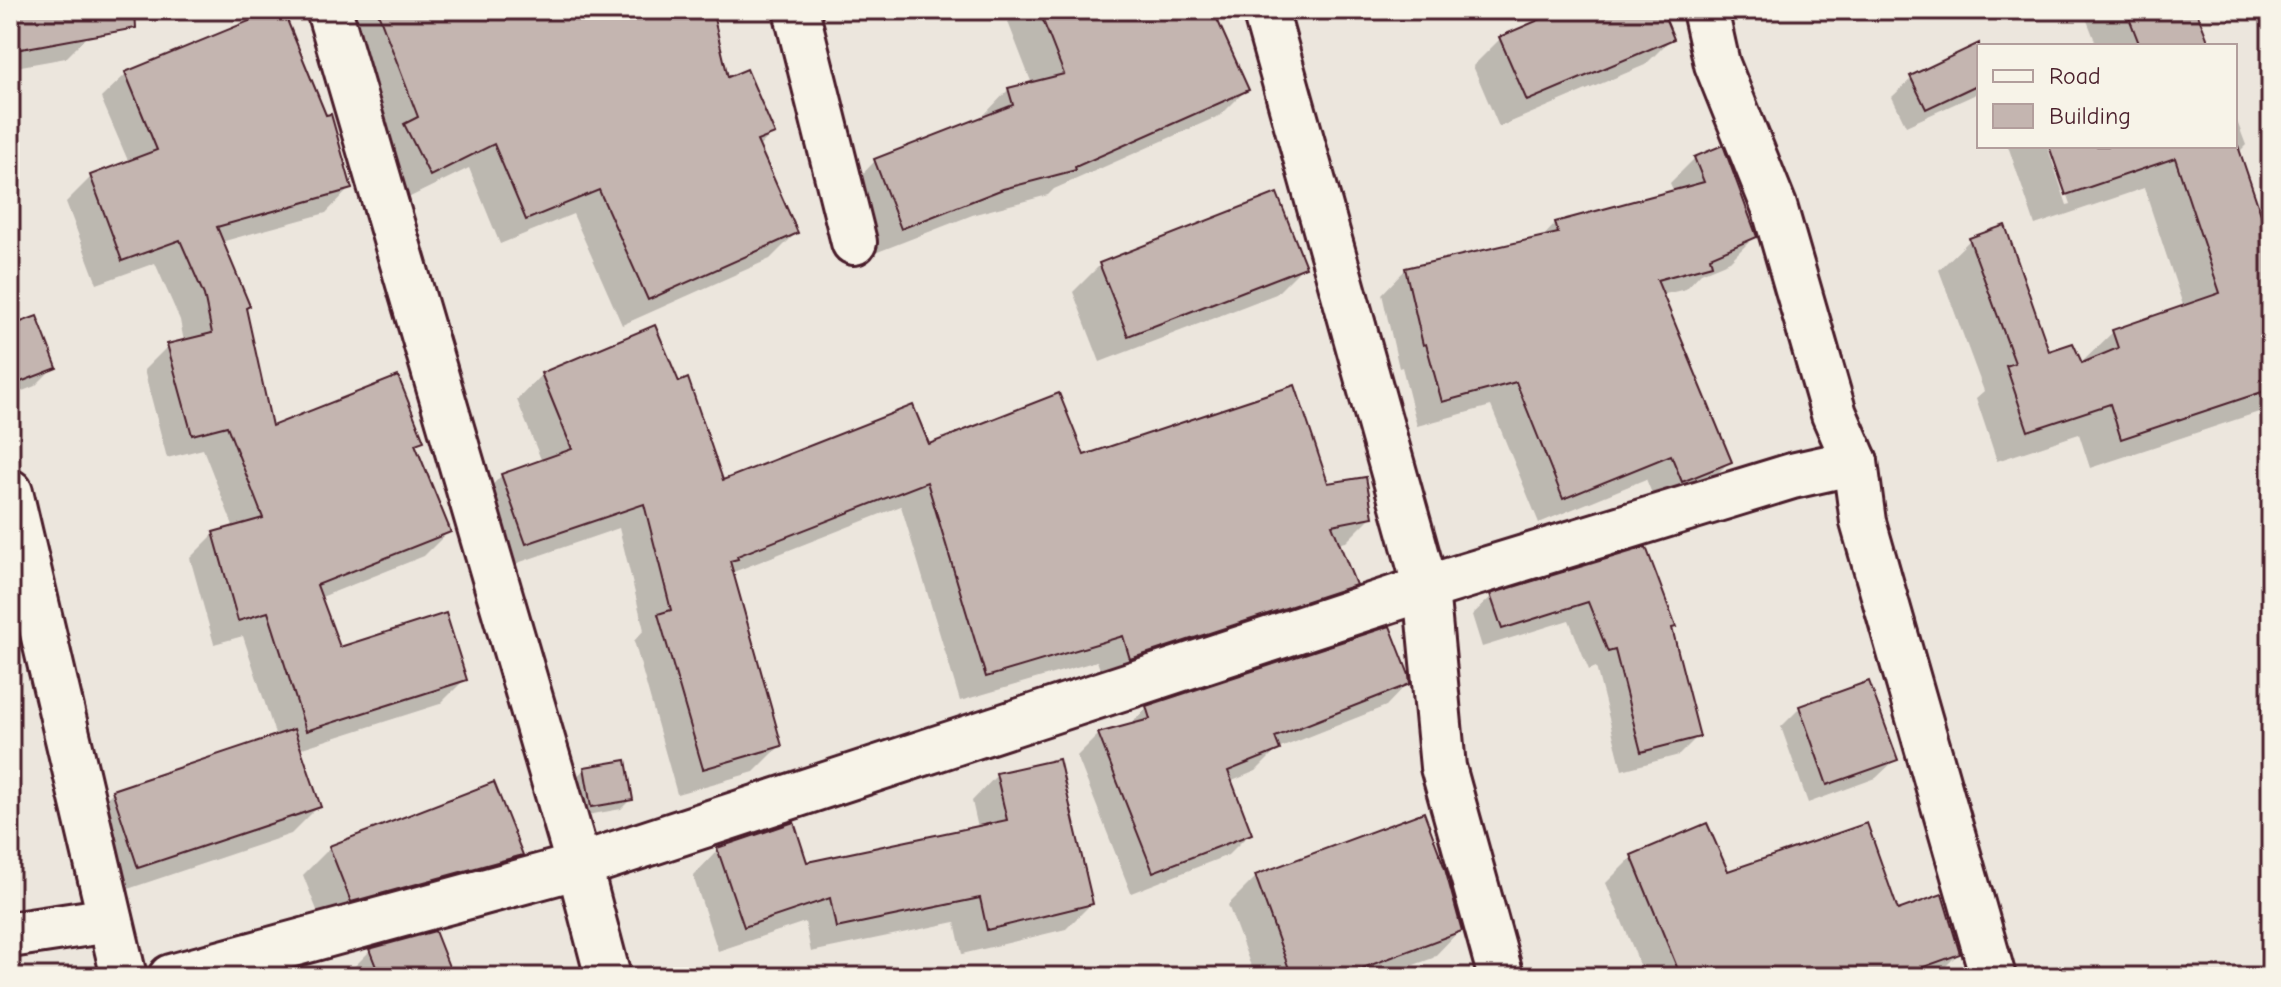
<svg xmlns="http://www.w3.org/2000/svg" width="2281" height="987" font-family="'Comic Neue',sans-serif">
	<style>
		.shadow { fill: #0003 }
		.building { fill: #c4b5b0; stroke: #4a1f2b; stroke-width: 2 }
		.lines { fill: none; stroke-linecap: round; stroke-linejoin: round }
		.minor-casing { stroke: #4a1f2b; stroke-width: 50 }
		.minor { stroke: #f7f3e8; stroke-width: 44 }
	</style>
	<rect width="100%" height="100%" fill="#ece6dd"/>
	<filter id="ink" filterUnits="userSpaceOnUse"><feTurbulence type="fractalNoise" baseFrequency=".0125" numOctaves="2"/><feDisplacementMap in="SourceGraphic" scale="16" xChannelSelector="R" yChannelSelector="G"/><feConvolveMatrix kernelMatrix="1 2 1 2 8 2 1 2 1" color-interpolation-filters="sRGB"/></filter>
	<g filter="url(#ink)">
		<g class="shadow">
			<path d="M 10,10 L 84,10 L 88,36 L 66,58 L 10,68 Z"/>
			<path d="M 281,10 L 350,188 L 326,213 L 221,242 L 245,309 L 270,429 L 422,440 L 415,447 L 448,532 L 424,556 L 319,598 L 339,650 L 465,679 L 440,704 L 299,749 L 319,806 L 291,834 L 110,895 L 85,820 L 113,792 L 276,737 L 243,636 L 214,644 L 190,558 L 214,534 L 234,528 L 203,449 L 167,458 L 144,370 L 168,346 L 184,342 L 180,320 L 155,263 L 97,284 L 66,202 L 91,177 L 129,163 L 101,98 L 126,74 Z"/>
			<path d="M 359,10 L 710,10 L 726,80 L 772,133 L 758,148 L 796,233 L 770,259 L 622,325 L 573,214 L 500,244 L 469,168 L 404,200 L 380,151 L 392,139 L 346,23 Z"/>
			<path d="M 1020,10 L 1231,10 L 1217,24 L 1246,90 L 1221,115 L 1054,189 L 1048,195 L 975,214 L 875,253 L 850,187 L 875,161 L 985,118 L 984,115 L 1009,89 L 1032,84 L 1008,22 Z"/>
			<path d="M 1568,10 L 1660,10 L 1672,38 L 1645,65 L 1499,127 L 1473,66 L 1500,39 Z"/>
			<path d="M 2083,10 L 2194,10 L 2208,46 L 2097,46 Z"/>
			<path d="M 1979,46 L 1979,90 L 1974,95 L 1906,126 L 1892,97 L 1912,78 Z"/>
			<path d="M 2235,116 L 2246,145 L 2238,153 L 2271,250 L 2271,408 L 2090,468 L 2079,434 L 1997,461 L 1976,398 L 1984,391 L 1939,270 L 1970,240 L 2048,354 L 2080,364 L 2113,332 L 2184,308 L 2144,188 L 2035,225 L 2008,146 L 2047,146 L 2067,205 L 2071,204 L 2051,146 L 2235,146 Z"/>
			<path d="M 1695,158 L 1755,236 L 1730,261 L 1701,273 L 1686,289 L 1661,295 L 1730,461 L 1705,486 L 1657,506 L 1646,479 L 1539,523 L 1491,406 L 1417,426 L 1402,367 L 1399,368 L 1382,294 L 1406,269 L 1541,239 L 1556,223 L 1674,192 L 1670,183 Z"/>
			<path d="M 1100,265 L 1304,266 L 1276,294 L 1100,362 L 1073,292 Z"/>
			<path d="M 10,328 L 54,367 L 35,386 L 10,396 Z"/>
			<path d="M 542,374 L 721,482 L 928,447 L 1083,458 L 1326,485 L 1371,517 L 1346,542 L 1337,544 L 1354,584 L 1328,610 L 1105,683 L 1097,661 L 960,701 L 901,506 L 731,573 L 780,746 L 754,772 L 677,794 L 634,641 L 644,630 L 619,528 L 500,569 L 477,501 L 502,475 L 542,462 L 517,400 Z"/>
			<path d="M 1645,549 L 1674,626 L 1671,630 L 1698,736 L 1679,755 L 1622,770 L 1596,667 L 1589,670 L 1569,620 L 1482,647 L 1472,615 L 1492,596 Z"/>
			<path d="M 1408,683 L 1386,706 L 1278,749 L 1256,771 L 1230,782 L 1250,833 L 1228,855 L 1131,893 L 1077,756 L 1099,734 L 1128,727 L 1147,708 Z"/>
			<path d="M 2271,696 L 2271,726 L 2258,709 Z"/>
			<path d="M 1800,708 L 1896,759 L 1876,778 L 1808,803 L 1781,727 Z"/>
			<path d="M 585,769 L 630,800 L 621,809 L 582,816 L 575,778 Z"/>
			<path d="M 997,775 L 1091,904 L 1066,929 L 962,954 L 955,922 L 811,952 L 805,922 L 718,951 L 693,876 L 718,850 L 806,864 L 978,828 L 972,801 Z"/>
			<path d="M 1423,815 L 1460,930 L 1433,958 L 1381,977 L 1255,977 L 1228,905 L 1256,877 Z"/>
			<path d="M 330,848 L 520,855 L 493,882 L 324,928 L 303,875 Z"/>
			<path d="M 1632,857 L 1896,913 L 1958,954 L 1935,977 L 1645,977 L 1606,883 Z"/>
			<path d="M 370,951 L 451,977 L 354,977 L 351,970 Z"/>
		</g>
		<g class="building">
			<path d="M 10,10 L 135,10 L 136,28 L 10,51 Z"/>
			<path d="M 276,10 L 283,10 L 326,115 L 331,114 L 352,189 L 217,227 L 250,306 L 246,308 L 272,426 L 398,376 L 424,441 L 415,444 L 451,532 L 317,585 L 340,647 L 446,613 L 467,680 L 306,731 L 268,612 L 238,621 L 213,532 L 263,518 L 227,426 L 192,435 L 167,344 L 212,333 L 204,295 L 180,240 L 122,261 L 90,175 L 157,150 L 125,72 Z"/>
			<path d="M 377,10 L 712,10 L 728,77 L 747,69 L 775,134 L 757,141 L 798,233 L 648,300 L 599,190 L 526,220 L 494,144 L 430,176 L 404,124 L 418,117 Z"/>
			<path d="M 1039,10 L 1213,10 L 1249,90 L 1075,167 L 1076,170 L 1003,189 L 901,229 L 874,159 L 1013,105 L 1008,88 L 1064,74 Z"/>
			<path d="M 1562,10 L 1662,10 L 1674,39 L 1527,101 L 1499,37 Z"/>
			<path d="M 2126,10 L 2196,10 L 2210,46 L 2140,46 Z"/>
			<path d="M 1979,43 L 1979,84 L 1926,109 L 1910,76 Z"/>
			<path d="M 1723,145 L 1757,237 L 1710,257 L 1712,265 L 1657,280 L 1732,462 L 1682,482 L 1671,455 L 1563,499 L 1516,382 L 1442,402 L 1426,344 L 1423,345 L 1405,268 L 1558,233 L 1555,222 L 1704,182 L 1694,157 Z"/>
			<path d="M 2049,146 L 2238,146 L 2271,244 L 2271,389 L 2121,439 L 2110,404 L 2028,431 L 2006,366 L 2015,363 L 1969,238 L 2005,225 L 2049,351 L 2073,343 L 2082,363 L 2118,348 L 2112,330 L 2220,293 L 2175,158 L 2066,195 Z"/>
			<path d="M 1277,193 L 1306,267 L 1128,336 L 1099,263 Z"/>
			<path d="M 37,316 L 57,368 L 10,386 L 10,326 Z"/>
			<path d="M 655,325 L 679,382 L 688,378 L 723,480 L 913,405 L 929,444 L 1059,393 L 1084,455 L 1295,385 L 1328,483 L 1366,477 L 1373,517 L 1332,525 L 1356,585 L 1130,659 L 1123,636 L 986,677 L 927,482 L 737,556 L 738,559 L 730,561 L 782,746 L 703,769 L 658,614 L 671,610 L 644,504 L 526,544 L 501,474 L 572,449 L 541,373 Z"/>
			<path d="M 1646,547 L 1676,627 L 1672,628 L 1700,737 L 1641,752 L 1615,650 L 1608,652 L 1588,602 L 1502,629 L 1490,594 Z"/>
			<path d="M 1390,626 L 1409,675 L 1410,684 L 1275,737 L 1280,750 L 1228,771 L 1252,834 L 1153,872 L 1098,733 L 1150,719 L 1146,706 Z"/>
			<path d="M 1869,681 L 1898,760 L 1827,785 L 1799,706 Z"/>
			<path d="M 294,729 L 321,807 L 138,868 L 112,790 Z"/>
			<path d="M 1059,759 L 1093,904 L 987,930 L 980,898 L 836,928 L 830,898 L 744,927 L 717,848 L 794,822 L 807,862 L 1007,820 L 996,773 Z"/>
			<path d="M 626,760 L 633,800 L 591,807 L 584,767 Z"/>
			<path d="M 494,782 L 523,855 L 351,902 L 329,846 Z"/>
			<path d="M 1424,812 L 1445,869 L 1462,931 L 1339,977 L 1292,977 L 1255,875 Z"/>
			<path d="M 1707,823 L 1728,871 L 1867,823 L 1898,910 L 1942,894 L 1960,954 L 1896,977 L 1681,977 L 1631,855 Z"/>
			<path d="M 435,931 L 453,977 L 380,977 L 369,949 Z"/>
		</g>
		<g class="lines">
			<defs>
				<g id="minor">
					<path d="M 329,10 L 579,866 L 608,977"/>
					<path d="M 796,10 L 854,242"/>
					<path d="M 1265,10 L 1426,588 L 1443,767 L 1501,977"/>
					<path d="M 1855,462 L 1863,522 L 1993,977"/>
					<path d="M 10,492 L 124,977"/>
					<path d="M 10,935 L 110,920"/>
					<path d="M 171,977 L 579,866 L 1426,588 L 1792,476 L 1855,462 L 1834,414 L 1774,206 L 1717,64 L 1705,10"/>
				</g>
			</defs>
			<use href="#minor" class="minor-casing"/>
			<use href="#minor" class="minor"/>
		</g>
	</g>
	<rect width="2281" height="987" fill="none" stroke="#f7f3e8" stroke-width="40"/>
	<rect x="20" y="20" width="2241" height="947" fill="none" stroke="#4a1f2b" stroke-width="3" filter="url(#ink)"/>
	<rect x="1977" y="44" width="260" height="104" fill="#f7f3e8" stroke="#b29e9c" stroke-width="2"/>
	<rect x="1993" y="70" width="40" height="12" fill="#f7f3e8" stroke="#b29e9c" stroke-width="2"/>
	<text x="2049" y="84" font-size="24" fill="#4a1f2b">Road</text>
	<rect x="1993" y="104" width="40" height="24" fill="#c4b5b0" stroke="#b29e9c" stroke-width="2"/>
	<text x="2049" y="124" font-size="24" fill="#4a1f2b">Building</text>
</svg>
